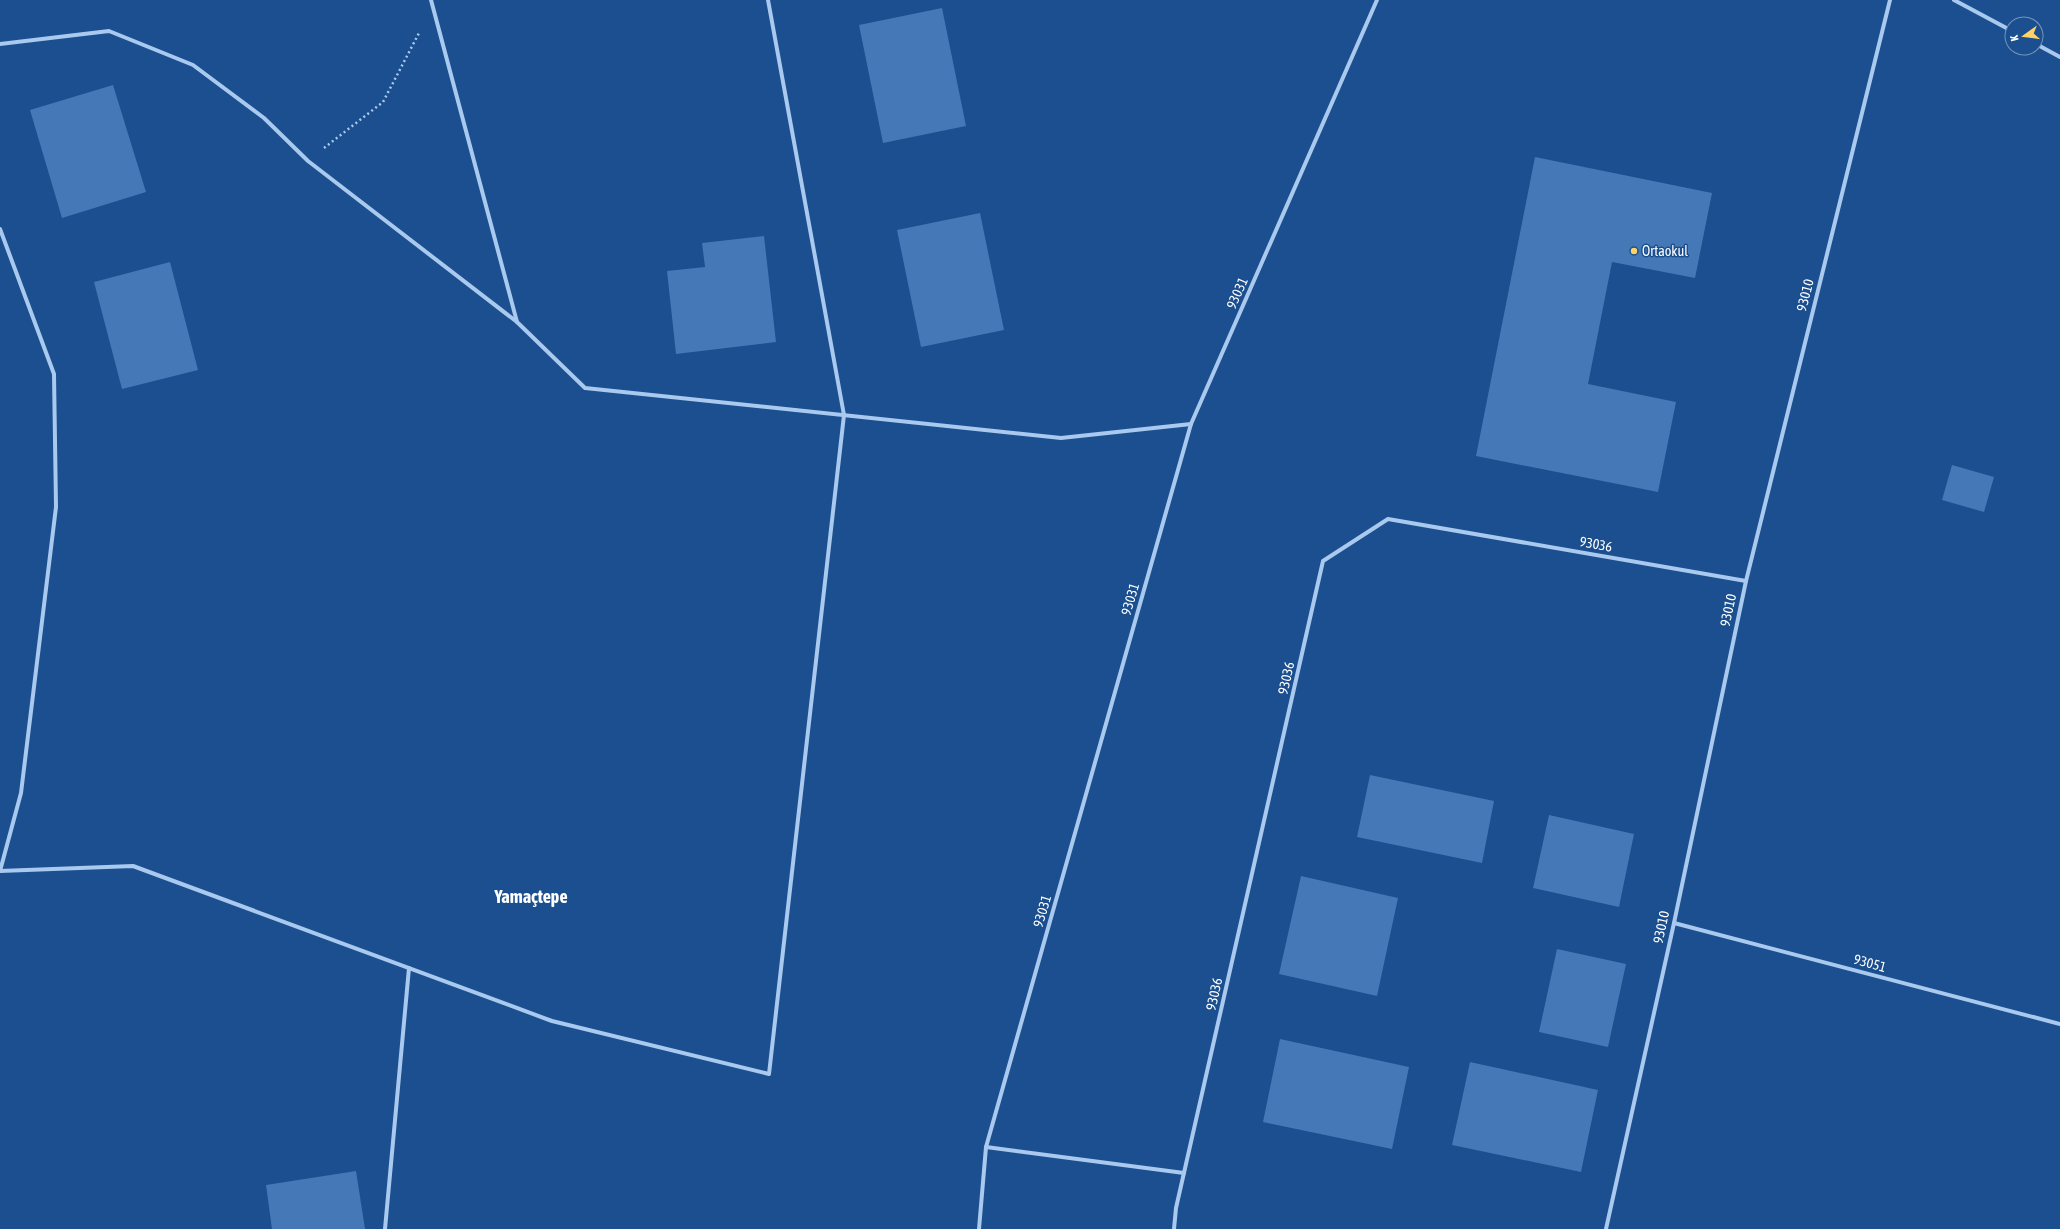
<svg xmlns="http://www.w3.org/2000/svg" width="2060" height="1229" font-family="'Asap Condensed',sans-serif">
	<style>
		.building { fill: #4478b7 }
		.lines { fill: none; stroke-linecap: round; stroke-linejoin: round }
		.path { stroke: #a9c9ee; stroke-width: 2.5; stroke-dasharray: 2 3; stroke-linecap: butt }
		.street { stroke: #a9c9ee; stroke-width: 4 }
		.poi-dot { fill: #ffd166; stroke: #1b4f8f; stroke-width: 1.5 }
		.labels { text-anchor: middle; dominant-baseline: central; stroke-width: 3; stroke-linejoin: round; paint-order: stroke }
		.poi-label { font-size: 14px; fill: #fff; stroke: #1b4f8f; text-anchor: start }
		.street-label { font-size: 14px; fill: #fff; stroke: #1b4f8f }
		.district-label { font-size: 18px; font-weight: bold; fill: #fff; stroke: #1b4f8f }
	</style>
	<rect width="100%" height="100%" fill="#1b4f8f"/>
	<g class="building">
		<path d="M 942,8 L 966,126 L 883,143 L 859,25 Z"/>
		<path d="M 113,85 L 146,192 L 62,218 L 30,110 Z"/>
		<path d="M 1535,157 L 1712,193 L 1695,278 L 1612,262 L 1588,384 L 1676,402 L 1658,492 L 1476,456 Z"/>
		<path d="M 980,213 L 1004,330 L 921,347 L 897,230 Z"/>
		<path d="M 764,236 L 776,342 L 676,354 L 667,271 L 705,267 L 702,243 Z"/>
		<path d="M 170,262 L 198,370 L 122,389 L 94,282 Z"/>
		<path d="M 1952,465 L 1994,477 L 1984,512 L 1942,500 Z"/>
		<path d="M 1370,775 L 1494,801 L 1482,863 L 1357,837 Z"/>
		<path d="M 1549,815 L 1634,834 L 1619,907 L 1533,888 Z"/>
		<path d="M 1301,876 L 1398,898 L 1377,996 L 1279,974 Z"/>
		<path d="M 1557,949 L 1626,964 L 1608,1047 L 1539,1032 Z"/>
		<path d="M 1280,1039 L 1409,1067 L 1392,1149 L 1263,1122 Z"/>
		<path d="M 1470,1062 L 1598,1090 L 1581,1172 L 1452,1145 Z"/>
		<path d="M 356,1171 L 365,1229 L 272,1229 L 266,1185 Z"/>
	</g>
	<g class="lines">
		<path class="path" d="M 324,148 L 383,102 L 419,33"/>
		<g class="street">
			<path d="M 431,0 L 517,322"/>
			<path d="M 1954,0 L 2012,31"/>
			<path d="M 0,44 L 109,31 L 193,65 L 264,118 L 308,161 L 517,322 L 585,388 L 1061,438 L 1191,424"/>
			<path d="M 2036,44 L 2060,57"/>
			<path d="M 0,229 L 54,374 L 56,507 L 21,793 L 0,871"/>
			<path d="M 0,871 L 133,866 L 552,1021 L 769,1074 L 844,415 L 768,0"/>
			<path d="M 1674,923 L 2060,1024"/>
			<path d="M 986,1147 L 1184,1173"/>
			<path d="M 385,1229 L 409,968"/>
			<path d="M 979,1229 L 986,1147 L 1191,424 L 1377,0"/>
			<path d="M 1174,1229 L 1176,1208 L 1323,561 L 1388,519 L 1746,581"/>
			<path d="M 1606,1229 L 1674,923 L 1746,581 L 1890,0"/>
		</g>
	</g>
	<circle class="poi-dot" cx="1634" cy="251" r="4"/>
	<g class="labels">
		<g class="poi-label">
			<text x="1642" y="251">Ortaokul</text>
		</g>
		<g class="street-label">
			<text transform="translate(1237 293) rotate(-66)">93031</text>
			<text transform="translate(1805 295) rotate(-76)">93010</text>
			<text transform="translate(1596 544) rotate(10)">93036</text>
			<text transform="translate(1130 599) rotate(-74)">93031</text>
			<text transform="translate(1728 610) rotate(-78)">93010</text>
			<text transform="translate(1286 678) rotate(-77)">93036</text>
			<text transform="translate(1042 911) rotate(-74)">93031</text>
			<text transform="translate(1661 927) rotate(-78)">93010</text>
			<text transform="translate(1870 963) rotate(15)">93051</text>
			<text transform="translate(1214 994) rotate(-77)">93036</text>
		</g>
		<g class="district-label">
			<text x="531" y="896">Yamaçtepe</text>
		</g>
	</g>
	<g transform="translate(2024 36) rotate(256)"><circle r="19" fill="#1b4f8f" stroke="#7695bc"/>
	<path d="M0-3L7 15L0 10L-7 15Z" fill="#ffd166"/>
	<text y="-6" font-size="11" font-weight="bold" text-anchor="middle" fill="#ffffff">K</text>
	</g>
</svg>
